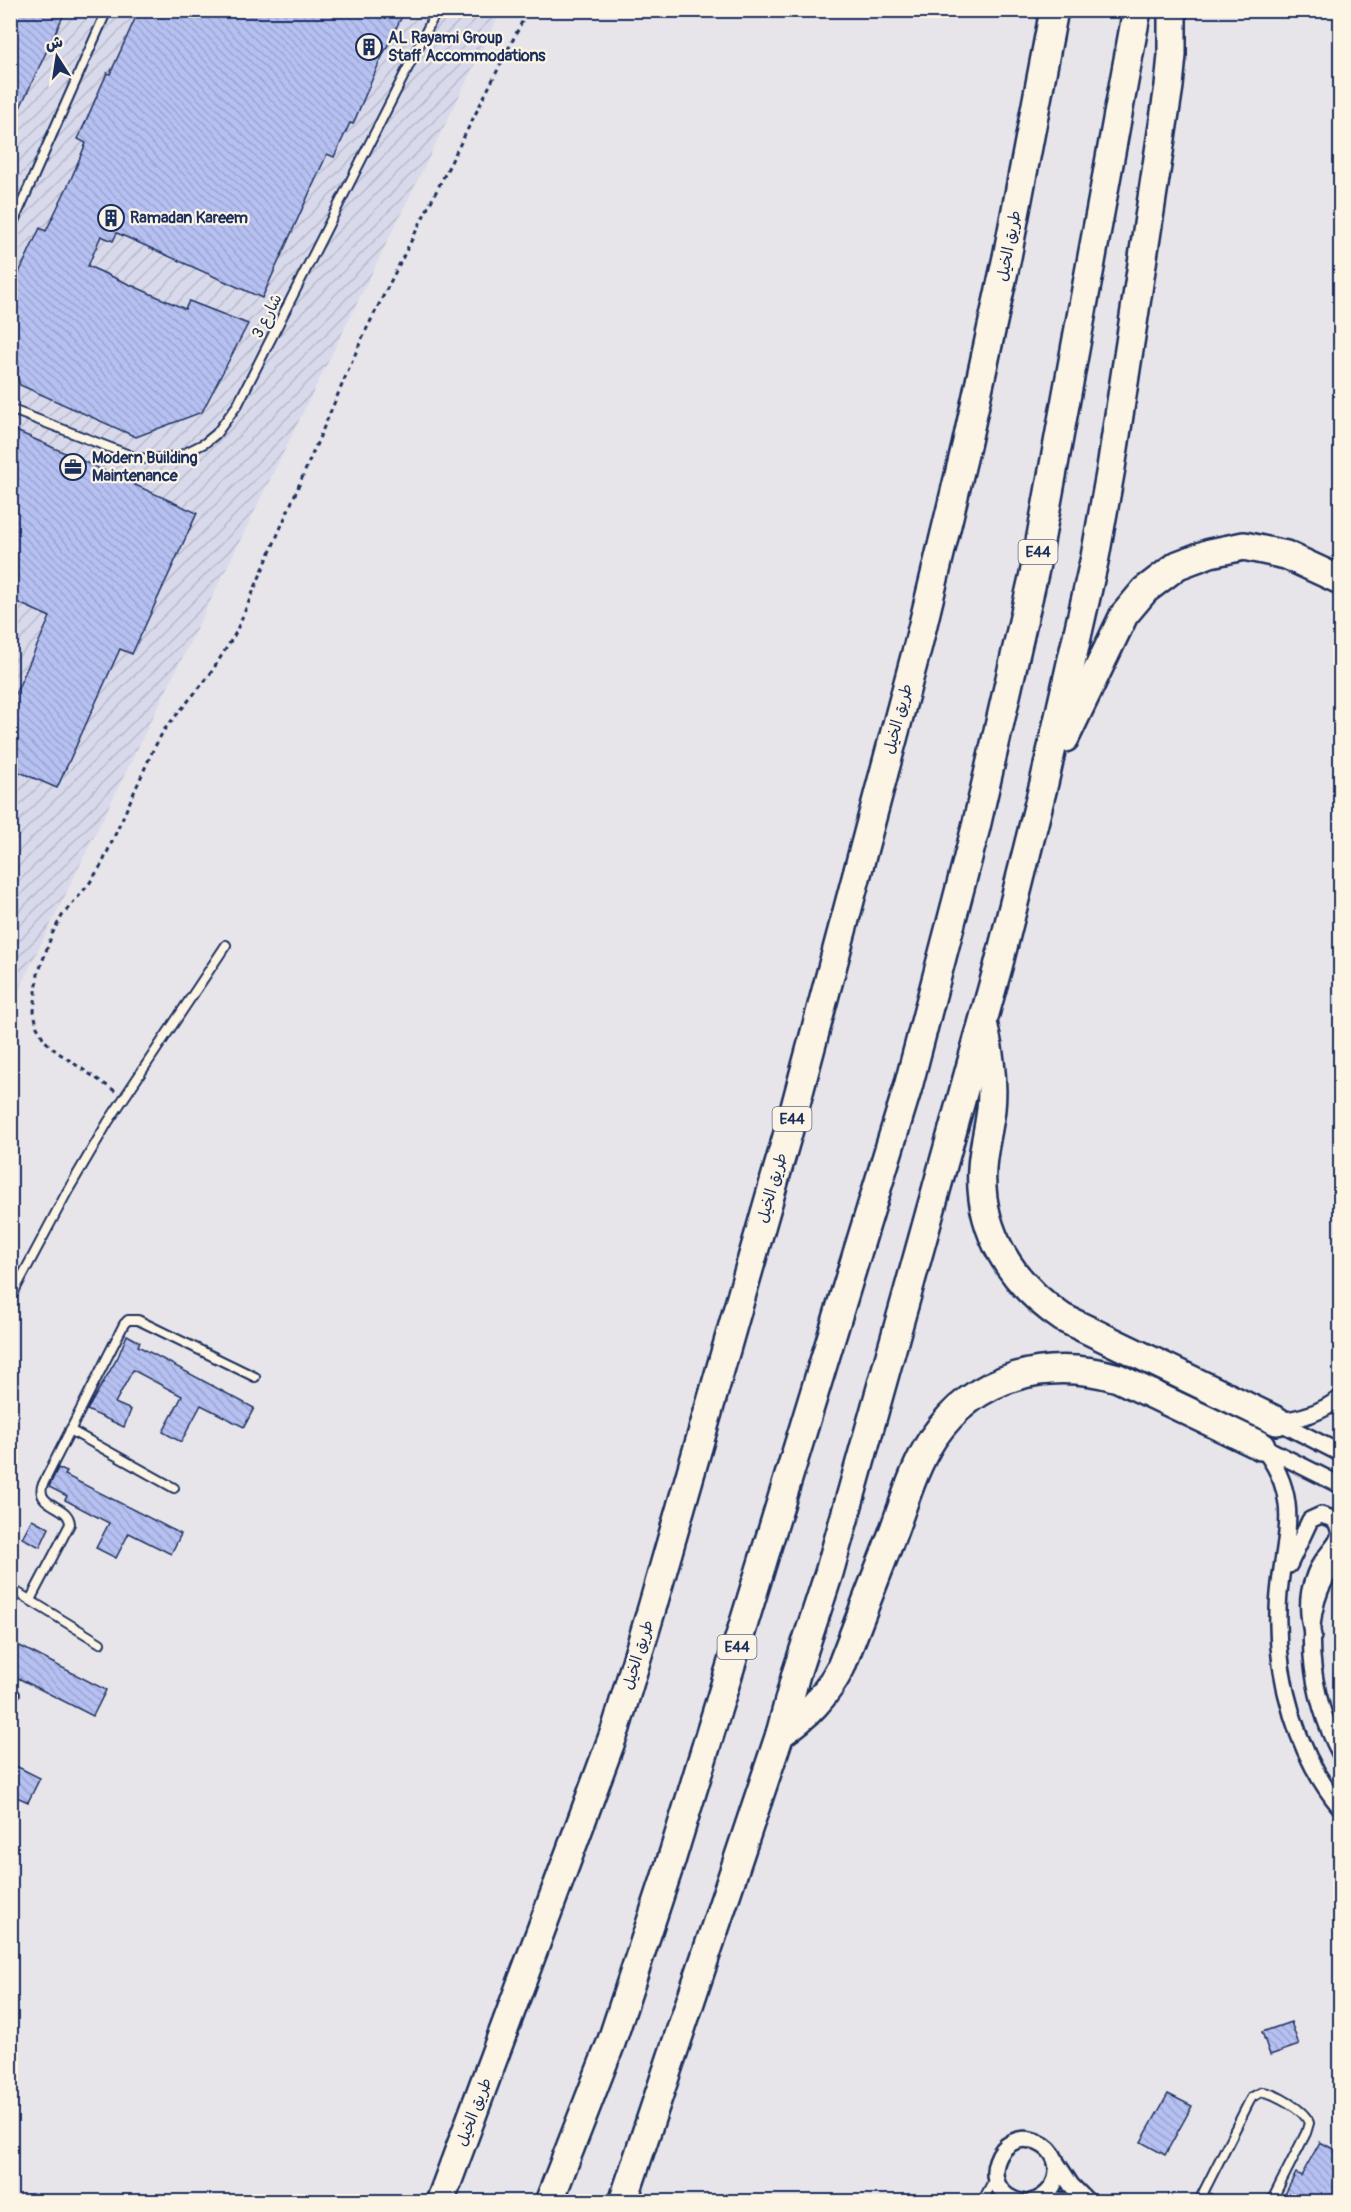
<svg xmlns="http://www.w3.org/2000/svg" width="1351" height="2212" font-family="Pangolin,'Playpen Sans Arabic',sans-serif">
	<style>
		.industrial { fill: url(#industrial-furrows) }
		.building { fill: url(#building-back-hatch); stroke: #1b2f5e; stroke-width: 1.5 }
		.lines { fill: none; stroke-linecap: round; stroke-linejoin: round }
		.lane-casing { stroke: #1b2f5e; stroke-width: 12 }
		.street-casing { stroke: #1b2f5e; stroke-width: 20 }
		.highway-casing { stroke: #1b2f5e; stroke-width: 32 }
		.path { stroke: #1b2f5e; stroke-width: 3; stroke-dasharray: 4.5 4.5; stroke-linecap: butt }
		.lane { stroke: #fcf5e5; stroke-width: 8 }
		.street { stroke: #fcf5e5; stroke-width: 15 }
		.highway { stroke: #fcf5e5; stroke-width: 27 }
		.labels { text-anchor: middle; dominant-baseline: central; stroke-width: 4.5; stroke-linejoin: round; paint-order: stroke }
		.shield { fill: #fcf5e5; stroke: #5e6a86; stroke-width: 1.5 }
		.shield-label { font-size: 15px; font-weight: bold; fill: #1b2f5e }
		.poi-label { font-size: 16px; font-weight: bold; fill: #1b2f5e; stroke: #fcf5e5; text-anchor: start }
		.street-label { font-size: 16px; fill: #1b2f5e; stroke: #fcf5e5 }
	</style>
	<defs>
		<pattern id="industrial-furrows" width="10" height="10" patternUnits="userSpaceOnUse" patternTransform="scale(1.5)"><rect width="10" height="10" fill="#d8daeb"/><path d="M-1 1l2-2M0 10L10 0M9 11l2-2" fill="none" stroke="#b9bbcc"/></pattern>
		<pattern id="building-back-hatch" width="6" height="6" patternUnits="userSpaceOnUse" patternTransform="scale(1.5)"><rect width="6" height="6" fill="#b6c0f1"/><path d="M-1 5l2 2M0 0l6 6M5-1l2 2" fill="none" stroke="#9ca5d1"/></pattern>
	</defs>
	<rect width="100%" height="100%" fill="#e7e5e9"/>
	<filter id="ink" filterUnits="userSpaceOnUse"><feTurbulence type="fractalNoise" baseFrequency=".0167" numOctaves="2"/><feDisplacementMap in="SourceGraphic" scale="12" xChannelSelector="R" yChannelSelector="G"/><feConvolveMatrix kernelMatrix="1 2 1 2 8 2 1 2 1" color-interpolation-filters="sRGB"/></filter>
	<g filter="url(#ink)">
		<path class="industrial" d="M 11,11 L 501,11 L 11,1005 Z"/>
		<g class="building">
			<path d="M 10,10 L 66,10 L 10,129 Z"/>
			<path d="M 139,10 L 405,10 L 380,61 L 353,124 L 350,123 L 334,157 L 327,154 L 262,298 L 117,233 L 113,241 L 101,236 L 88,266 L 185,309 L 189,301 L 248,324 L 202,412 L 136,437 L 20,385 L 10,357 L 10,292 L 40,228 L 46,231 L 71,179 L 86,143 L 78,139 L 107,73 L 110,74 Z"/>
			<path d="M 10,428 L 197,513 L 132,654 L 120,649 L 57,788 L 10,768 L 10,706 L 50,617 L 10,599 Z"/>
			<path d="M 127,1335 L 140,1342 L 138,1346 L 254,1408 L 244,1427 L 201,1405 L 181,1442 L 163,1432 L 182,1396 L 133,1370 L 115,1403 L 131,1410 L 124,1427 L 87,1410 L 118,1357 Z"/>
			<path d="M 58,1468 L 67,1472 L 65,1475 L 181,1534 L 171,1554 L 129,1533 L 116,1558 L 96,1548 L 109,1523 L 65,1500 L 67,1496 L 49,1487 Z"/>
			<path d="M 32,1519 L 49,1528 L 40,1547 L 22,1538 Z"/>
			<path d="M 10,1641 L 106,1690 L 93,1716 L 10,1674 Z"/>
			<path d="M 10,1763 L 40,1778 L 28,1802 L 10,1794 Z"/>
			<path d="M 1291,2022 L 1299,2045 L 1270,2055 L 1262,2032 Z"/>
			<path d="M 1168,2094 L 1192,2106 L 1165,2155 L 1141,2142 Z"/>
			<path d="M 1320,2142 L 1341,2153 L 1341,2202 L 1281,2202 L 1296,2173 L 1301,2176 Z"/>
		</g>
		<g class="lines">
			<defs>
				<g id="lane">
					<path d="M 10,230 L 107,10"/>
					<path d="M 10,409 L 137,458 L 151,459 L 179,456 L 205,443 L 216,434 L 238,404 L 437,10"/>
					<path d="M 10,1299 L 67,1192 L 108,1122 L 226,945"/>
					<path d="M 70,1430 L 174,1488"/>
					<path d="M 10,1588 L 100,1643"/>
					<path d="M 30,1600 L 70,1524 C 69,1504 37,1508 42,1486 L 124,1324 L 128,1320 L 138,1320 L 255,1377"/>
					<path d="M 10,1702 L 15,1694"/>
					<path d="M 982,2202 L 994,2179"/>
					<path d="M 1215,2202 L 1202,2195 L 1249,2102 L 1252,2097 L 1262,2092 C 1275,2093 1305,2110 1309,2123 L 1306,2133 L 1271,2202"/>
				</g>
				<g id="street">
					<path d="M 1277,1421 L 1340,1453"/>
					<path d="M 1277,1421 C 1301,1419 1321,1413 1340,1398"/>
					<path d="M 1261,1446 C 1308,1504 1279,1546 1278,1611 C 1276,1679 1297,1755 1340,1807"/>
					<path d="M 1264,1447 L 1340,1485"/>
					<path d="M 1340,1560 C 1293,1607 1312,1701 1340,1753"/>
					<path d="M 1289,1565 L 1310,1520 L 1321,1515 L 1333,1519 C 1348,1536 1333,1545 1324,1559 C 1319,1565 1315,1573 1313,1580 C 1306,1598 1308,1617 1313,1636"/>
					<path d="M 1056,2162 L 1071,2185 L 1088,2202"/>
					<path d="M 1040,2199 L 1080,2202"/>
					<path d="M 1021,2202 C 973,2191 999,2123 1039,2143 C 1046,2146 1052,2152 1055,2159 C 1062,2179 1050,2197 1031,2202"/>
				</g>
				<g id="highway">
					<path d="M 1065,738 L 1124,615 L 1145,590 L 1178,565 L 1210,553 L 1244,546 L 1286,555 L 1340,580"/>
					<path d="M 984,1027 C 990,1054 994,1081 991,1109 C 989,1129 983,1148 982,1168 C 978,1231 1012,1284 1063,1318 L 1277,1421"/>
					<path d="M 780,1734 C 807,1716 826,1696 841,1667 C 858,1623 875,1579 892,1535 C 904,1503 914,1467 933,1438 C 976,1375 1047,1357 1118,1378 L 1261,1446"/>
					<path d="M 440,2202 L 616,1728 L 652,1608 L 790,1126 L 918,645 L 966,446 L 1007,257 L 1054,10"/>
					<path d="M 549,2202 L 611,2043 L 671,1861 L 908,1087 L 976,827 L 1035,569 L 1137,10"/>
					<path d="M 623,2202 L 780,1734 L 796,1674 L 829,1573 L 907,1295 L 998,967 L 1044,783 L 1095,557 L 1111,468 L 1169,86 L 1172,55 L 1172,10"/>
				</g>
			</defs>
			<use href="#lane" class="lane-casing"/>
			<use href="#street" class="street-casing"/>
			<use href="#highway" class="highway-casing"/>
			<path class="path" d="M 115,1091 L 57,1052 L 45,1041 L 37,1027 L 34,1011 L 38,974 L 52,934 L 62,916 L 89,884 L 102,864 L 153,750 L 164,730 L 209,676 L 235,634 L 363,336 L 528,10"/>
			<use href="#lane" class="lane"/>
			<use href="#street" class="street"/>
			<use href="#highway" class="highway"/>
		</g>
	</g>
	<defs>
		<symbol id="building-ring" viewBox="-11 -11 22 22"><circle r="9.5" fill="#fcf5e5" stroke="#1b2f5e" stroke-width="1.5"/><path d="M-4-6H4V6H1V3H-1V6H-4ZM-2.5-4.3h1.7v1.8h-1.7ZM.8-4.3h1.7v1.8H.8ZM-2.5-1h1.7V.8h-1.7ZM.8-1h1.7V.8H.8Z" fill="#1b2f5e"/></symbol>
		<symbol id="office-ring" viewBox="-11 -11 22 22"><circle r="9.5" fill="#fcf5e5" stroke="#1b2f5e" stroke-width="1.5"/><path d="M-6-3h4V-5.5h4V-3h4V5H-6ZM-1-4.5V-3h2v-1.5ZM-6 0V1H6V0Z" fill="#1b2f5e"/></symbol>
	</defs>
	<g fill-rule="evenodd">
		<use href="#building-ring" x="354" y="32" width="30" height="30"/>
		<use href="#building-ring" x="96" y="203" width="30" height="30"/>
		<use href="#office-ring" x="58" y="452" width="30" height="30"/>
	</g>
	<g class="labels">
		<g class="shield">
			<rect x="1018.5" y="540" width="39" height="24" rx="4.5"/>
			<rect x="772.5" y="1107" width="39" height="24" rx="4.5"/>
			<rect x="717.5" y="1635" width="39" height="24" rx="4.5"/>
		</g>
		<g class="shield-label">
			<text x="1038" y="552">E44</text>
			<text x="792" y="1119">E44</text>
			<text x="737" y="1647">E44</text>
		</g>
		<g class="poi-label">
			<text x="388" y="38">AL Rayami Group<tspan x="388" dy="18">Staff Accommodations</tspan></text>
			<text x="130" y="218">Ramadan Kareem</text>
			<text x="92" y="458">Modern Building<tspan x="92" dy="18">Maintenance</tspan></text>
		</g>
		<g class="street-label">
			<text transform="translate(1009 246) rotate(-79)">طريق الخيل</text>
			<text transform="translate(267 316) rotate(-63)">شارع 3</text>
			<text transform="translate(898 719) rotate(-75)">طريق الخيل</text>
			<text transform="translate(772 1188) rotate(-74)">طريق الخيل</text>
			<text transform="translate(638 1655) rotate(-73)">طريق الخيل</text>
			<text transform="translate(474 2112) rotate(-69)">طريق الخيل</text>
		</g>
	</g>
	<rect width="1351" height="2212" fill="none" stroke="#fcf5e5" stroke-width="36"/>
	<rect x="18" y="18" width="1315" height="2176" fill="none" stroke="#1b2f5e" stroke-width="2" filter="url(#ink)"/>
	<g transform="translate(57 57) rotate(348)" stroke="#fcf5e5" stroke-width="4.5" paint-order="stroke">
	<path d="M0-4.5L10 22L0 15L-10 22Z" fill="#1b2f5e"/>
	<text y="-9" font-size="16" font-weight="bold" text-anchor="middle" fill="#1b2f5e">ش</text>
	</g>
</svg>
